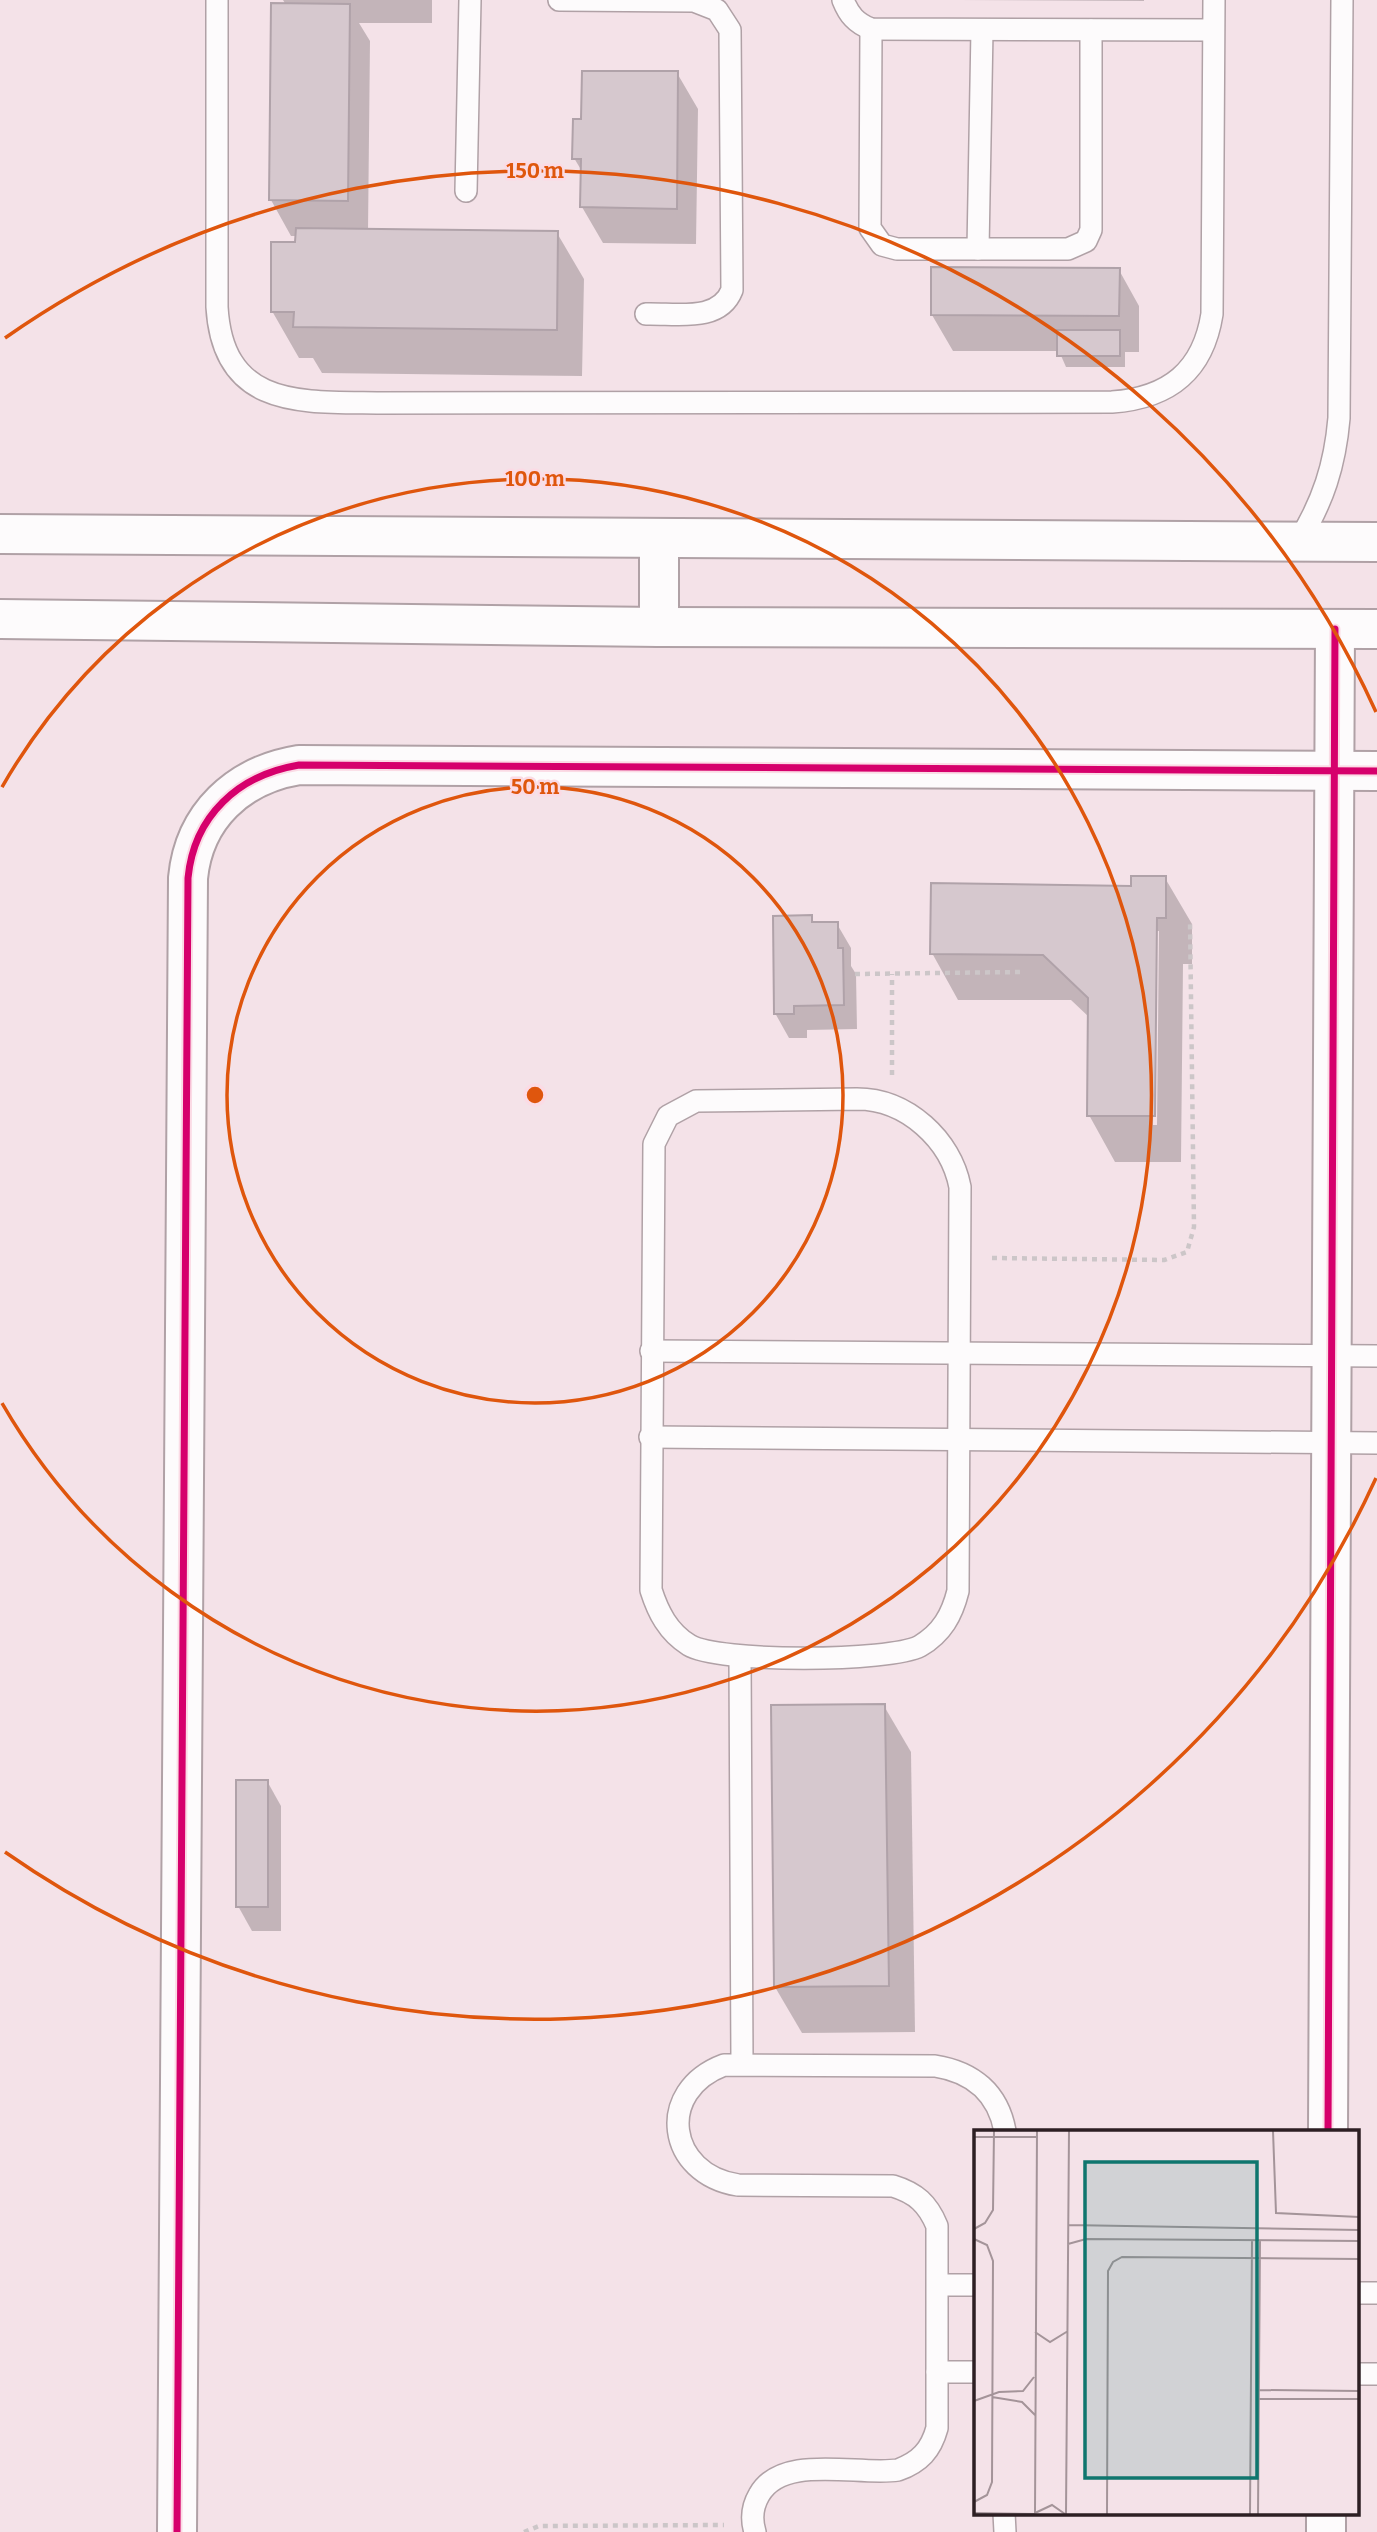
<svg xmlns="http://www.w3.org/2000/svg" width="1377" height="2532" font-family="Bitter,serif">
	<style>
		.shadow { fill: #0003; fill-rule: evenodd }
		.building { fill: #d6c8ce; stroke: #b0a2a9; stroke-width: 2 }
		.lines { fill: none; stroke-linecap: round; stroke-linejoin: round }
		.lane-casing { stroke: #b0a1a6; stroke-width: 24 }
		.street-casing { stroke: #b0a1a6; stroke-width: 42 }
		.path { stroke: #ccc6c8; stroke-width: 4.5; stroke-dasharray: 5 5; stroke-linecap: butt }
		.lane { stroke: #fdfbfc; stroke-width: 21 }
		.street { stroke: #fdfbfc; stroke-width: 38 }
		.cycleway-casing { stroke: #fbdbe5; stroke-width: 11 }
		.cycleway { stroke: #d6006c; stroke-width: 7 }
		.ring { fill: none; stroke: #df560d; stroke-width: 3.5 }
		.inset-road { fill: none; stroke: #a49499; stroke-width: 2 }
		.view { fill: #0f766e; fill-opacity: 0.15; stroke: #0f766e; stroke-width: 3.5 }
		.inset-edge { fill: none; stroke: #2d1f23; stroke-width: 3.5 }
		.centre { fill: #df560d; stroke: #fbdbe5; stroke-width: 3.5 }
		.ring-label { font-size: 21px; text-anchor: middle; font-weight: bold; fill: #df560d; stroke: #fbdbe5; stroke-width: 5; stroke-linejoin: round; paint-order: stroke }
	</style>
	<rect width="100%" height="100%" fill="#f4e2e8"/>
	<g class="shadow">
		<path d="M 283,0 L 432,0 L 432,23 L 359,23 L 370,41 L 368,231 L 557,233 L 584,279 L 582,376 L 322,373 L 313,358 L 299,358 L 272,311 L 297,236 L 291,236 L 271,200 L 286,5 Z"/>
		<path d="M 957,0 L 1144,0 L 1144,1 Z"/>
		<path d="M 677,73 L 698,109 L 696,244 L 603,243 L 582,207 L 583,173 L 574,158 L 583,121 Z"/>
		<path d="M 1119,270 L 1139,306 L 1139,352 L 1125,352 L 1125,367 L 1066,367 L 1059,351 L 953,351 L 932,315 Z"/>
		<path d="M 1165,878 L 1192,924 L 1192,964 L 1183,964 L 1181,1162 L 1115,1162 L 1089,1115 L 1090,1018 L 1071,1000 L 958,1000 L 932,953 ZM 1155,931 L 1159,931 L 1157,1125 L 1153,1125 Z"/>
		<path d="M 811,917 L 815,924 L 837,924 L 851,948 L 851,966 L 856,974 L 857,1029 L 807,1030 L 807,1038 L 789,1038 L 775,1013 Z"/>
		<path d="M 884,1706 L 911,1752 L 915,2032 L 802,2033 L 775,1987 Z"/>
		<path d="M 267,1781 L 281,1806 L 281,1931 L 252,1931 L 238,1906 Z"/>
	</g>
	<g class="building">
		<path d="M 271,3 L 350,4 L 348,201 L 269,200 Z"/>
		<path d="M 582,71 L 678,71 L 677,209 L 580,207 L 581,159 L 572,159 L 573,119 L 581,119 Z"/>
		<path d="M 296,228 L 558,231 L 557,330 L 293,327 L 294,312 L 271,312 L 271,242 L 295,242 Z"/>
		<path d="M 931,267 L 1120,268 L 1119,316 L 931,315 Z"/>
		<rect x="1057" y="330" width="63" height="26"/>
		<path d="M 1131,876 L 1166,876 L 1166,918 L 1157,918 L 1155,1116 L 1087,1116 L 1088,998 L 1043,955 L 930,954 L 931,883 L 1131,886 Z"/>
		<path d="M 812,915 L 812,922 L 838,922 L 838,948 L 843,948 L 844,1005 L 794,1006 L 794,1014 L 774,1014 L 773,916 Z"/>
		<path d="M 885,1704 L 889,1986 L 774,1987 L 771,1705 Z"/>
		<rect x="236" y="1780" width="32" height="127"/>
	</g>
	<g class="lines">
		<defs>
			<g id="lane">
				<path d="M 217,0 L 217,307 C 223,408 300,402 377,403 L 1112,402 C 1169,398 1203,371 1212,314 L 1214,0"/>
				<path d="M 559,0 L 694,1 L 717,10 L 730,30 L 732,290 C 719,323 676,313 646,314"/>
				<path d="M 843,0 C 849,15 856,23 871,29 L 1213,30"/>
				<path d="M 871,29 L 870,228 L 882,245 L 897,249 L 1068,249 L 1086,241 L 1091,230 L 1091,30"/>
				<path d="M 466,191 L 470,0"/>
				<path d="M 978,249 L 982,30"/>
				<path d="M 1298,542 C 1323,502 1335,465 1339,418 L 1342,0"/>
				<path d="M 857,1099 C 907,1099 951,1140 960,1187 L 958,1591 C 952,1615 942,1633 920,1646 C 890,1662 718,1663 689,1645 C 668,1632 658,1612 651,1590 L 654,1144 L 668,1116 L 696,1101 Z"/>
				<path d="M 651,1351 L 1377,1356"/>
				<path d="M 650,1437 L 1377,1443"/>
				<path d="M 740,1657 L 742,2063"/>
				<path d="M 938,2285 L 976,2285"/>
				<path d="M 1358,2293 L 1377,2293"/>
				<path d="M 937,2372 L 976,2372"/>
				<path d="M 1358,2374 L 1377,2374"/>
				<path d="M 1004,2513 L 1005,2532"/>
				<path d="M 755,2532 C 751,2519 752,2507 759,2495 C 782,2453 858,2476 898,2470 C 920,2462 931,2450 937,2428 L 937,2226 C 928,2204 916,2193 893,2186 L 738,2185 C 667,2174 655,2091 724,2065 L 935,2066 C 973,2072 998,2093 1005,2131"/>
			</g>
			<g id="street">
				<path d="M 0,534 L 1377,542"/>
				<path d="M 659,540 L 659,627"/>
				<path d="M 0,619 L 659,627 L 1377,629"/>
				<path d="M 1328,2131 L 1335,629"/>
				<path d="M 1326,2513 L 1326,2532"/>
				<path d="M 177,2532 L 188,878 C 194,816 238,775 299,765 L 1377,771"/>
			</g>
		</defs>
		<use href="#lane" class="lane-casing"/>
		<use href="#street" class="street-casing"/>
		<g class="path">
			<path d="M 855,974 L 1021,972"/>
			<path d="M 892,1075 L 892,974"/>
			<path d="M 992,1258 L 1164,1260 L 1187,1252 L 1194,1227 L 1190,921"/>
			<path d="M 524,2532 L 539,2526 L 724,2525"/>
		</g>
		<use href="#lane" class="lane"/>
		<use href="#street" class="street"/>
		<defs>
			<g id="cycleway">
				<path d="M 1328,2131 L 1335,629"/>
				<path d="M 177,2532 L 188,878 C 194,816 238,775 299,765 L 1377,771"/>
			</g>
		</defs>
		<use href="#cycleway" class="cycleway-casing"/>
		<use href="#cycleway" class="cycleway"/>
	</g>
	<g class="ring">
		<circle cx="535" cy="1095" r="308"/>
		<path d="M2 787A616 616 0 1 1 2 1403"/>
		<path d="M1376 1478A924 924 0 0 1 5 1852M5 338A924 924 0 0 1 1376 712"/>
	</g>
	<g transform="translate(974 2130)">
		<rect width="385" height="385" fill="#f4e2e8"/>
		<path class="inset-road" d="M 299,1 L 302,83 L 385,87M 0,7 L 63,7M 94,95 L 385,100M 0,99 L 11,93 L 19,80 L 20,1M 0,109 L 13,115 L 19,131 L 18,352 L 13,365 L 0,372M 94,114 L 112,109 L 385,111M 61,202 L 76,212 L 94,201M 285,260 L 385,261M 18,267 L 48,272 L 61,285M 285,269 L 385,269M 0,271 L 25,262 L 49,261 L 60,247M 0,383 L 61,384M 61,383 L 63,1M 61,383 L 78,375 L 91,384M 92,384 L 95,1M 133,384 L 134,141 L 139,132 L 148,127 L 385,129M 276,384 L 278,110M 284,384 L 286,110"/>
		<path class="view" d="M 111,32 L 283,32 L 283,348 L 111,348 Z"/>
		<rect width="385" height="385" class="inset-edge"/>
	</g>
	<circle cx="535" cy="1095" r="10" class="centre"/>
	<g class="ring-label">
		<text x="535" y="178">150 m</text>
		<text x="535" y="486">100 m</text>
		<text x="535" y="794">50 m</text>
	</g>
</svg>
